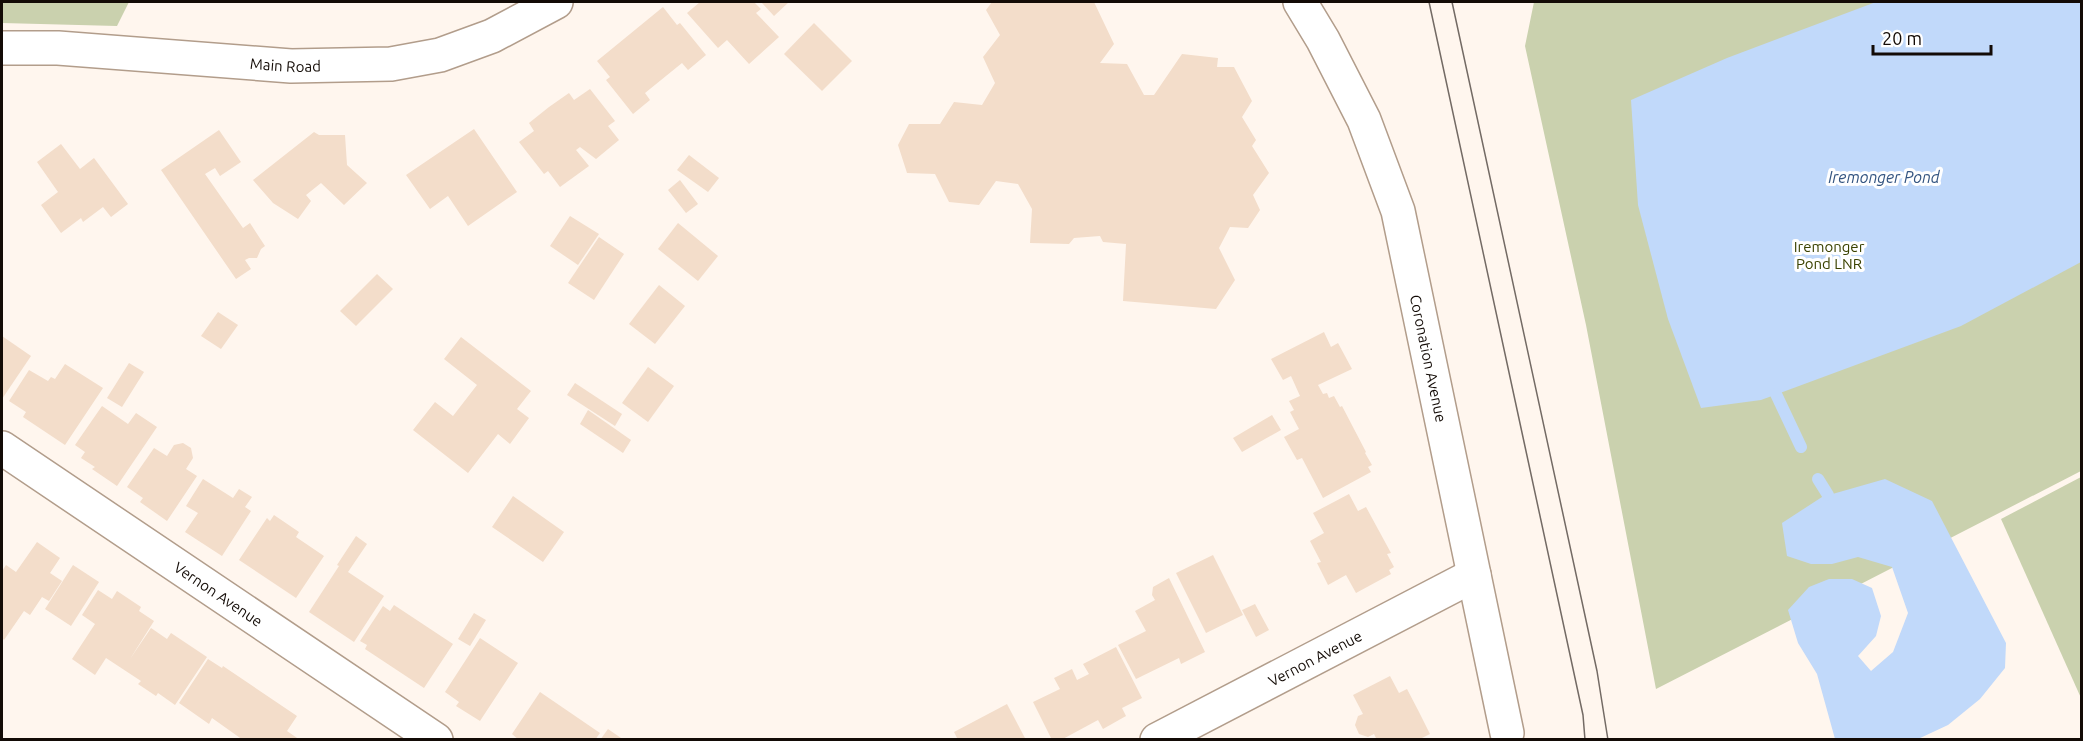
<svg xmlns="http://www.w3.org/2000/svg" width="2083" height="741" font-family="Ubuntu,sans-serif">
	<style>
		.green { fill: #cad1ae }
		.water { fill: #c1d9fa }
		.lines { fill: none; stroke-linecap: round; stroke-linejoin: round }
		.stream { stroke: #c1d9fa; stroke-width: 12 }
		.building { fill: #f3ddca }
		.street-casing { stroke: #b29d8b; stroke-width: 36 }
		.street { stroke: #fff; stroke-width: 33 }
		.tram { stroke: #736a64; stroke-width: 1.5 }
		.labels { text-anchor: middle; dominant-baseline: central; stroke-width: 6; stroke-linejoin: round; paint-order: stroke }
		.street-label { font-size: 15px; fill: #130b06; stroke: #fff }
		.park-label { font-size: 15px; fill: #3a4200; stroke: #fff }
		.water-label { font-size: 16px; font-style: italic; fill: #345581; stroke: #fff }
	</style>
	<rect width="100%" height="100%" fill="#fff6ee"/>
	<g class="green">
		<path d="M 2,2 L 129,2 L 117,26 L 2,23 Z"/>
		<path d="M 1534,2 L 2081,2 L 2081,471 L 1656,689 L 1586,325 L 1525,46 Z"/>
		<path d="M 2081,477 L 2081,698 L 2001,519 Z"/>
	</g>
	<g class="water">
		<path d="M 1876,2 L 2081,2 L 2081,262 L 1961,326 L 1761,400 L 1701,408 L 1668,319 L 1638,205 L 1631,100 L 1727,58 Z"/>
		<path d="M 1885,479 L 1932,501 L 2006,643 L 2005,668 L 1980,699 L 1948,725 L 1918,739 L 1835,739 L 1817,674 L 1798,643 L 1788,610 L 1809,587 L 1829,579 L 1852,579 L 1872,588 L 1881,616 L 1876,636 L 1858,656 L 1871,671 L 1893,652 L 1908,613 L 1892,567 L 1858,557 L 1832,564 L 1811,564 L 1787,556 L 1782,523 L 1822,497 Z"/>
	</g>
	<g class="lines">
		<g class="stream">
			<path d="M 1776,394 L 1801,447"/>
			<path d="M 1818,479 L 1828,495"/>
		</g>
	</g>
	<g class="building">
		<path d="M 700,2 L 754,2 L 761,9 L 756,13 L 779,37 L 749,64 L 727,40 L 718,48 L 687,13 Z"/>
		<path d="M 761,2 L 789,2 L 774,16 Z"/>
		<path d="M 992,2 L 1094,2 L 1114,44 L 1100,63 L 1127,64 L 1144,95 L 1154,95 L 1182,54 L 1218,58 L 1217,67 L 1234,67 L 1252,101 L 1242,117 L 1256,140 L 1252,146 L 1269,173 L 1253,195 L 1260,210 L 1248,228 L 1230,227 L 1219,248 L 1235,280 L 1216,309 L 1123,301 L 1126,244 L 1103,242 L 1100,236 L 1074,238 L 1069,244 L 1030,243 L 1032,209 L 1018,184 L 996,181 L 979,205 L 949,202 L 935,174 L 907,173 L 898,145 L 909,124 L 940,124 L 954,102 L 982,105 L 995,83 L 983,57 L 1000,35 L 986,10 Z"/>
		<path d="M 663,7 L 677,25 L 680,23 L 706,55 L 688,70 L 682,63 L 645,93 L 650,100 L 633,114 L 606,80 L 610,77 L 597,61 Z"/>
		<path d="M 814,23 L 852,61 L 822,91 L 784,54 Z"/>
		<path d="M 590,89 L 615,121 L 608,126 L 619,140 L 596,159 L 580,147 L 576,150 L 589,166 L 560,187 L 548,171 L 544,174 L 519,142 L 534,131 L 529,123 L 549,107 L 569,93 L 574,100 Z"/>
		<path d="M 474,129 L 517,192 L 468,226 L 448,196 L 430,209 L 406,175 Z"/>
		<path d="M 219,130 L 241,162 L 220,176 L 215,168 L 205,174 L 243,228 L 250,223 L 265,246 L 261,249 L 257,258 L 249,258 L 245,260 L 251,269 L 236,279 L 161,170 Z"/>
		<path d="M 314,132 L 319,135 L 345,135 L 347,165 L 367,183 L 344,205 L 321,183 L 306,195 L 311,201 L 298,219 L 273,203 L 253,180 Z"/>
		<path d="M 61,144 L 80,169 L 94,158 L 128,204 L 111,217 L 103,207 L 83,222 L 81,218 L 61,233 L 41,205 L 58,192 L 37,162 Z"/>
		<path d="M 689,155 L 719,178 L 708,192 L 677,170 Z"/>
		<path d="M 680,180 L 698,204 L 686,213 L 668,190 Z"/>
		<path d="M 570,216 L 599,234 L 578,265 L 550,246 Z"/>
		<path d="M 678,223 L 718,256 L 698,281 L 658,249 Z"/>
		<path d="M 599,237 L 624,254 L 594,300 L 568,283 Z"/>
		<path d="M 377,274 L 393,289 L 356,326 L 340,311 Z"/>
		<path d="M 659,285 L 685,306 L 655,344 L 629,324 Z"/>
		<path d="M 218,312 L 238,325 L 221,349 L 201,336 Z"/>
		<path d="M 1324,332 L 1331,347 L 1338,343 L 1352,369 L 1318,385 L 1323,394 L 1327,393 L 1329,398 L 1334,396 L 1340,407 L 1342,406 L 1366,452 L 1365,453 L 1372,465 L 1368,467 L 1371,472 L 1323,498 L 1302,458 L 1297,460 L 1284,437 L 1299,429 L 1290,412 L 1294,410 L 1289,401 L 1300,396 L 1291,376 L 1283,380 L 1271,359 Z"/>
		<path d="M 2,336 L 31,356 L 2,399 Z"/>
		<path d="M 461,337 L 531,391 L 517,409 L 529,418 L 510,444 L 498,434 L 468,473 L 413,430 L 435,402 L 453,416 L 477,385 L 444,359 Z"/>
		<path d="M 129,363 L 144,372 L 122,407 L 107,398 Z"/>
		<path d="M 65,364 L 103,388 L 65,445 L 23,417 L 26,412 L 9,401 L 29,370 L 48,381 L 51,377 L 55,379 Z"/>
		<path d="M 648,367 L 674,386 L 648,422 L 622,403 Z"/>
		<path d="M 575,383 L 622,414 L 615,426 L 567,395 Z"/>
		<path d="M 102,406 L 128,424 L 136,413 L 157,427 L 117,486 L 92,469 L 95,467 L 81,458 L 85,452 L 75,445 Z"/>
		<path d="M 588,410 L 631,440 L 623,453 L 580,424 Z"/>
		<path d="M 1272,415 L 1281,430 L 1242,452 L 1233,438 Z"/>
		<path d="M 183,443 L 191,448 L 193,458 L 186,469 L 197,476 L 167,521 L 140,502 L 143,498 L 127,487 L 154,448 L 167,456 L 174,445 Z"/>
		<path d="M 203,479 L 233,498 L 239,489 L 252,497 L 245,507 L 251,511 L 222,556 L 185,532 L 198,513 L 186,506 Z"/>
		<path d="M 1349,494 L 1358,511 L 1366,507 L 1391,553 L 1387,554 L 1394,567 L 1389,570 L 1391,574 L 1356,593 L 1346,575 L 1328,585 L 1317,563 L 1321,562 L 1310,541 L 1324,533 L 1313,513 Z"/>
		<path d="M 513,496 L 564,532 L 543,562 L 492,527 Z"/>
		<path d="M 274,515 L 299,532 L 296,537 L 324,556 L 296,598 L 239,560 L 267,518 L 270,521 Z"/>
		<path d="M 356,536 L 367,544 L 348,572 L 384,596 L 354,642 L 309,612 L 339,566 L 337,565 Z"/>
		<path d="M 37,542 L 60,558 L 50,573 L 62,581 L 49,601 L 42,597 L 30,615 L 24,611 L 4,640 L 2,638 L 2,571 L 6,565 L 16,572 Z"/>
		<path d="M 1213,555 L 1243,615 L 1206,633 L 1176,573 Z"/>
		<path d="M 73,565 L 99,582 L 71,626 L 45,609 Z"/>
		<path d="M 1169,578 L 1205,652 L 1181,664 L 1179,658 L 1136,679 L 1118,645 L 1146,631 L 1135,611 L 1155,600 L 1152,595 L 1153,587 Z"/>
		<path d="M 98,590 L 112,599 L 117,591 L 141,607 L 139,611 L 154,621 L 130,659 L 151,628 L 167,639 L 171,633 L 207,657 L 175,705 L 158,693 L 156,696 L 138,684 L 141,681 L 106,658 L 95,675 L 72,659 L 95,624 L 82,615 Z"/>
		<path d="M 1255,604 L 1269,630 L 1256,637 L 1242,610 Z"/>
		<path d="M 394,605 L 453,644 L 424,688 L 365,649 L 367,645 L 360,641 L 383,606 L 390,611 Z"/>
		<path d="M 474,613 L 486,620 L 470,646 L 458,639 Z"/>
		<path d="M 480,638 L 518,663 L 480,721 L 456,706 L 459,702 L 445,692 Z"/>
		<path d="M 1116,647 L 1142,698 L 1122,708 L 1126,716 L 1103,729 L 1098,720 L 1061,740 L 1052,740 L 1033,702 L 1060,689 L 1054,678 L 1072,669 L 1077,680 L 1089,674 L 1083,664 Z"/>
		<path d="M 208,659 L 222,668 L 223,666 L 297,716 L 287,731 L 300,740 L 243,740 L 212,718 L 209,724 L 179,703 Z"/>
		<path d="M 1390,676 L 1399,693 L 1407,689 L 1419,712 L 1430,734 L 1422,738 L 1423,740 L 1377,740 L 1374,734 L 1368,737 L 1359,734 L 1355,725 L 1358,716 L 1363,714 L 1353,695 Z"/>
		<path d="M 540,692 L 600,733 L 595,740 L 519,740 L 512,734 Z"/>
		<path d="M 1007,704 L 1026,740 L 958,740 L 954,732 Z"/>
		<path d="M 608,729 L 621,738 L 620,740 L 600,740 Z"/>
	</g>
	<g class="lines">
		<defs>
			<g id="street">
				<path id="s1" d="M 1300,2 L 1323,40 L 1364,120 L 1398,211 L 1507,733"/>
				<path id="s2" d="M 2,48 L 58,48 L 291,66 L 391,64 L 440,55 L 492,36 L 556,2"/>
				<path id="s3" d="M 2,448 L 436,740"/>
				<path id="s4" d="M 1157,740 L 1474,575"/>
			</g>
		</defs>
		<use href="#street" class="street-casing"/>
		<use href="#street" class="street"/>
		<g class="tram">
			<path d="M 1429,2 L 1583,715 L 1585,740"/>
			<path d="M 1452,2 L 1597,671 L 1608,740"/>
		</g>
	</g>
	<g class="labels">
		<g class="street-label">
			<text stroke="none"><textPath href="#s2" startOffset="284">Main Road</textPath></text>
			<text stroke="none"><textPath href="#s1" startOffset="382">Coronation Avenue</textPath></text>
			<text stroke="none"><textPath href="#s3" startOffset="261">Vernon Avenue</textPath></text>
			<text stroke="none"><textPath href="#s4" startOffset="178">Vernon Avenue</textPath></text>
		</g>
		<g class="park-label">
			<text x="1829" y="246">Iremonger<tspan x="1829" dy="17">Pond LNR</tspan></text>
		</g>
		<g class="water-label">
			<text x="1884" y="177">Iremonger Pond</text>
		</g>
	</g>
	<rect width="2083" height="741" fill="none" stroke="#130b06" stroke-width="6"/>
	<path d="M1873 45v9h118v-9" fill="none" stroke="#130b06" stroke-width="3"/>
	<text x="1882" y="45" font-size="18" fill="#130b06" stroke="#ffffff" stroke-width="4.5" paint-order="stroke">20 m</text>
</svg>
